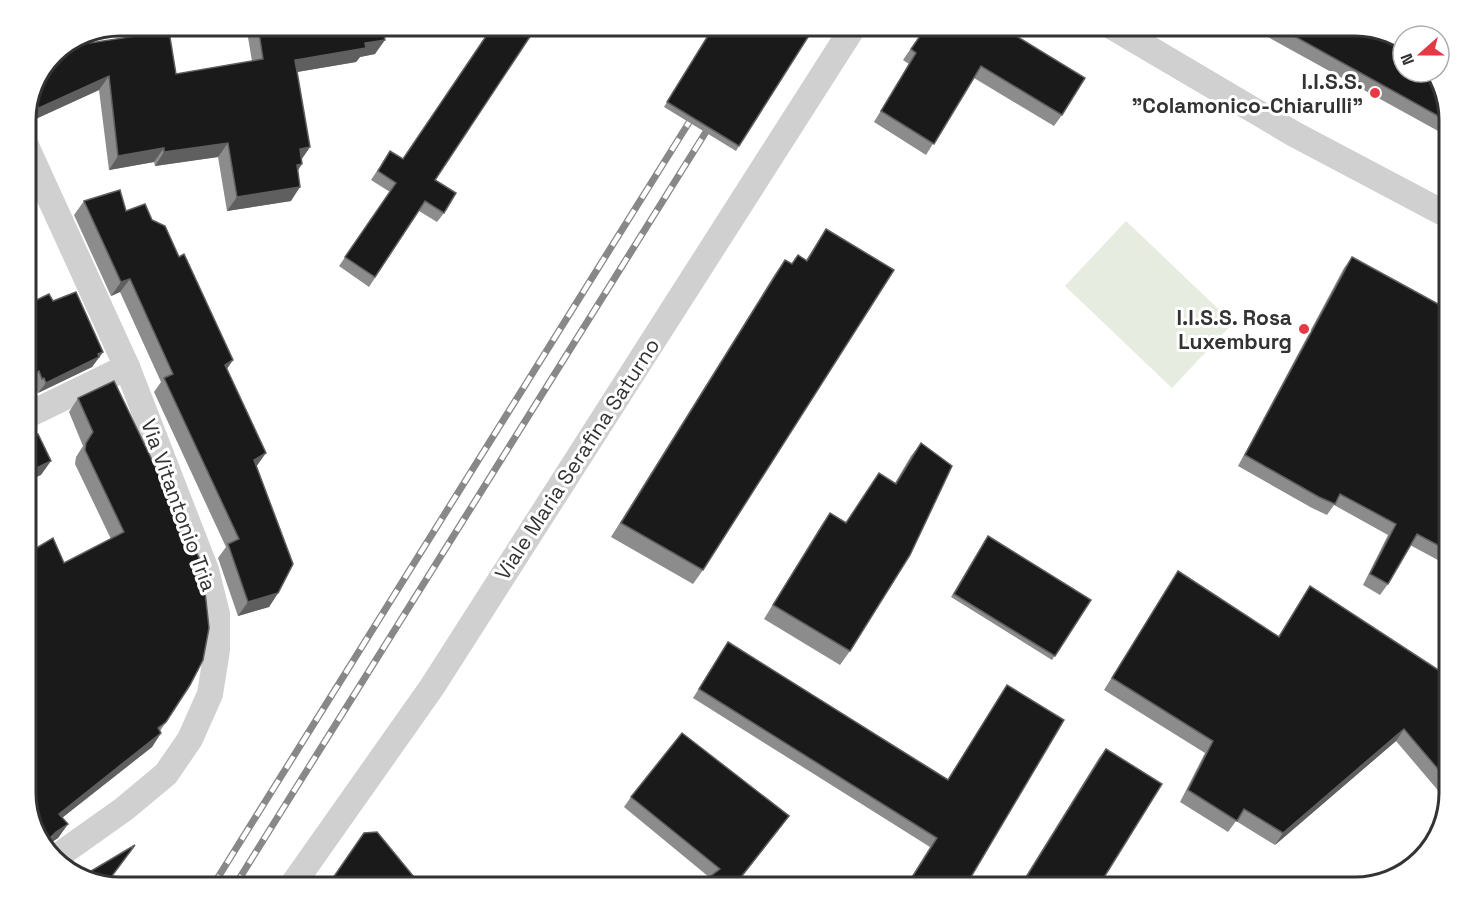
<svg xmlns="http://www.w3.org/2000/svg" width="1475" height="913" font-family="'Space Grotesk',sans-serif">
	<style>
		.green { fill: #e6ecdf }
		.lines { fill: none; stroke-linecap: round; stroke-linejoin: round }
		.minor { stroke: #d0d0d0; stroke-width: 26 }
		.rail-casing { stroke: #888; stroke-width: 7 }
		.rail { stroke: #fff; stroke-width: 4.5; stroke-dasharray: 14; stroke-linecap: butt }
		.wall { fill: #8c8c8c }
		.shaded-wall { fill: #5f5f5f }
		.building { fill: #1a1a1a; stroke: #5f5f5f; stroke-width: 1.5 }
		.poi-dot { fill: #e63946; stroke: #fff; stroke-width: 2 }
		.labels { text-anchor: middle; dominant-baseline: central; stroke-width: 6; stroke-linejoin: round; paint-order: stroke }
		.poi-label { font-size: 21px; font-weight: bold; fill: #333; stroke: #fff; text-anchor: end }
		.street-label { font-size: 21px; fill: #333; stroke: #fff }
		.rim { fill: none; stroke: #333; stroke-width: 3 }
	</style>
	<rect width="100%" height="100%" fill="#fff"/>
	<path class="green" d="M 1126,221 L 1233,323 L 1172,388 L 1065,286 Z"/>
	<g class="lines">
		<g class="minor">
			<path d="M 1111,26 L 1294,134 L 1449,216"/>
			<path d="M 26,146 L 127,367 L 206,570 L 217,614 L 217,650 L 210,694 L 190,739 L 166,774 L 124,809 L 55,858"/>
			<path d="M 26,416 L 127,367"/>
			<path d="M 291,887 L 432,687 L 854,26"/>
		</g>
		<defs>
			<g id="rail">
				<path d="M 212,887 L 698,108"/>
				<path d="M 234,887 L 714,119"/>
			</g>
		</defs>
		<use href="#rail" class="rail-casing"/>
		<use href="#rail" class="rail"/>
	</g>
	<g class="wall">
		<path d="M 246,26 L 382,26 L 375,54 L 360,57 L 356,62 L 297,72 L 310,147 L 302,159 L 298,171 L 291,201 L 227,211 L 218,157 L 155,166 L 154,162 L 109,170 L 99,90 L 29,122 L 26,115 L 53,53 L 90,43 L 176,74 L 252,61 Z"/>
		<path d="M 422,26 L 537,26 L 435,180 L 444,213 L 437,222 L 419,211 L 369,287 L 339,266 L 390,192 L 371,180 L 390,151 L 403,159 L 489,31 L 423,37 Z"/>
		<path d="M 714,26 L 739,146 L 736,151 L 664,107 Z"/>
		<path d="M 926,26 L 1062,115 L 1054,126 L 974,78 L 926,155 L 874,122 L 909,64 L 903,60 Z"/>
		<path d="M 1248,26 L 1355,26 L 1449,114 L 1449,137 Z"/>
		<path d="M 84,201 L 126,211 L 152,220 L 179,257 L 233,360 L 227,369 L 256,466 L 278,593 L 269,607 L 238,616 L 218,558 L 226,547 L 154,392 L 161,382 L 120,292 L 111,296 L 74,215 Z"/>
		<path d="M 826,229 L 703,570 L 693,584 L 611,537 L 775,274 L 785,260 L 792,264 L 798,255 L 806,260 Z"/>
		<path d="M 1352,257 L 1449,310 L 1449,566 L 1410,545 L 1388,584 L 1380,595 L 1363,585 L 1388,535 L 1334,505 L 1327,515 L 1312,508 L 1238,466 L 1344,268 Z"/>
		<path d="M 53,301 L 103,352 L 92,367 L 38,393 L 36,389 L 34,390 L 31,382 Z"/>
		<path d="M 114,381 L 166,722 L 160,731 L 161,733 L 152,747 L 62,818 L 68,824 L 58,838 L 50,843 L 50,845 L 52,852 L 38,840 L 33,550 L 64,563 L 111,539 L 75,464 L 76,457 L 83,446 L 69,412 L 78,398 Z"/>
		<path d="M 921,443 L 850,651 L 840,665 L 764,619 L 821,526 L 830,513 L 846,522 L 895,483 L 911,456 Z"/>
		<path d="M 985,540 L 1091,600 L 1052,660 L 951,597 Z"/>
		<path d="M 1178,571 L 1278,637 L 1310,586 L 1449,677 L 1449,793 L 1447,801 L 1396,741 L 1275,845 L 1236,821 L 1228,832 L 1180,802 L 1205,753 L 1104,690 Z"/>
		<path d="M 728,642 L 948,779 L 1007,685 L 965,887 L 905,887 L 930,847 L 693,698 Z"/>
		<path d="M 1106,749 L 1098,887 L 1019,887 L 1099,758 Z"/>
		<path d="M 631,797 L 782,826 L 709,877 L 624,807 Z"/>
	</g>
	<g class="shaded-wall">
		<path d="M 449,26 L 492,26 L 489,31 L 423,37 L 429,27 Z"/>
		<path d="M 385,40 L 375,54 L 360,57 L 356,62 L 285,74 L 295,60 L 365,43 Z"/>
		<path d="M 109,76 L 99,90 L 29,122 L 39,108 Z"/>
		<path d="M 228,143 L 218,157 L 155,166 L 164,152 Z"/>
		<path d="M 310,147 L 300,161 L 300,149 Z"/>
		<path d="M 164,148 L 154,162 L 109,170 L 118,156 Z"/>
		<path d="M 302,164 L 293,178 L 297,165 Z"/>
		<path d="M 300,187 L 291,201 L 227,211 L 237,197 Z"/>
		<path d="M 33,197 L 26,207 L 26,200 Z"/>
		<path d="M 130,279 L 120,292 L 111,296 L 121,282 Z"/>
		<path d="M 103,352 L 92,367 L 38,393 L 46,383 Z"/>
		<path d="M 233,360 L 223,374 L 225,365 Z"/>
		<path d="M 39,371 L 31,382 L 26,384 L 26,377 Z"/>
		<path d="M 266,453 L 256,467 L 254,460 Z"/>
		<path d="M 51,461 L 41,475 L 26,482 L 28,472 Z"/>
		<path d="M 34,484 L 26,496 L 26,488 Z"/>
		<path d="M 278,593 L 269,607 L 238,616 L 248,602 Z"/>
		<path d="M 1404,729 L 1396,741 L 1275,845 L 1283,833 Z"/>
		<path d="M 161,733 L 152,747 L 49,828 L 59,814 Z"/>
		<path d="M 789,816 L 734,887 L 733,887 Z"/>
		<path d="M 68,824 L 58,838 L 45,847 L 56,832 Z"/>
	</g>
	<g class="building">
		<path d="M 258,26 L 382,26 L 385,40 L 365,43 L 366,48 L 295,60 L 310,147 L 300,149 L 302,164 L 297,165 L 300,187 L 237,197 L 228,143 L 164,152 L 164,148 L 118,156 L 109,76 L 39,108 L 33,97 L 53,53 L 89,38 L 90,43 L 169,31 L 176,74 L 263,59 Z"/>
		<path d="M 429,26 L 449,26 L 429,27 Z"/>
		<path d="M 493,26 L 537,26 L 435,180 L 456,193 L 444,213 L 425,201 L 375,277 L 345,257 L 396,183 L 378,171 L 390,151 L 403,159 Z"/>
		<path d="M 714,26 L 815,26 L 739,146 L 667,102 Z"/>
		<path d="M 927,26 L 1000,26 L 1085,78 L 1062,115 L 981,66 L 934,144 L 881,111 L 916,53 L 911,49 Z"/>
		<path d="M 1276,26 L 1355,26 L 1402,38 L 1403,72 L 1437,73 L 1449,114 L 1449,122 Z"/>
		<path d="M 26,182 L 33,197 L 26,200 Z"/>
		<path d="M 120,190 L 126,211 L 145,204 L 152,220 L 165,226 L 179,257 L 184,254 L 233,360 L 225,365 L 266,453 L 254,460 L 293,564 L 278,593 L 248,602 L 228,544 L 239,539 L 164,378 L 173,374 L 130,279 L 121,282 L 84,201 Z"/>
		<path d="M 826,229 L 894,270 L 703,570 L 621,523 L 785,260 L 792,264 L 798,255 L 807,261 Z"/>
		<path d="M 1352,257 L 1449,310 L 1449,551 L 1417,534 L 1388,584 L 1370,574 L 1396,524 L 1340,494 L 1335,504 L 1319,497 L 1245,455 Z"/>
		<path d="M 76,292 L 103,352 L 98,354 L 99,357 L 46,383 L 44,378 L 42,379 L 39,371 L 26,377 L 26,305 L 49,294 L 53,301 Z"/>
		<path d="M 114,381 L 202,564 L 209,628 L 203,660 L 190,685 L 166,722 L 158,728 L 161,733 L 59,814 L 68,824 L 56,832 L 51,837 L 50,845 L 52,852 L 58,858 L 56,858 L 38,840 L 26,799 L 26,528 L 33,550 L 53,538 L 64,563 L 124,532 L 85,450 L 86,443 L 93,432 L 78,398 Z"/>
		<path d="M 38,434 L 51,461 L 28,472 L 34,484 L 26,488 L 26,440 Z"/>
		<path d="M 921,443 L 952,466 L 910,555 L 850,651 L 773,605 L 830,513 L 846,523 L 879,473 L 896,484 Z"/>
		<path d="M 988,536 L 1091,600 L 1055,656 L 954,594 Z"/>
		<path d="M 1178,571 L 1279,637 L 1310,586 L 1449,677 L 1449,782 L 1404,729 L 1283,833 L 1244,809 L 1237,821 L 1188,790 L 1213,741 L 1112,678 Z"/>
		<path d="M 728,642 L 948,780 L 1007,685 L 1064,720 L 965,887 L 906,887 L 937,838 L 699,689 Z"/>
		<path d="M 682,733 L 789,816 L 733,887 L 696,887 L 720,869 L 631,797 Z"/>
		<path d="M 1106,749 L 1162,784 L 1098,887 L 1020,887 Z"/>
		<path d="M 377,832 L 423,888 L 326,888 L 364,833 Z"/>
		<path d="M 135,845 L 106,884 L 81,877 Z"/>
	</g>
	<g class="poi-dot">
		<circle cx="1375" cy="93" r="6"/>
		<circle cx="1304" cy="329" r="6"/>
	</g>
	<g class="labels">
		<g class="poi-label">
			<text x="1363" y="81">I.I.S.S.<tspan x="1363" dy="24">"Colamonico-Chiarulli"</tspan></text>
			<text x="1292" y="317">I.I.S.S. Rosa<tspan x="1292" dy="24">Luxemburg</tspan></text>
		</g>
		<g class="street-label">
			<text transform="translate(577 459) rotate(-57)">Viale Maria Serafina Saturno</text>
			<text transform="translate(179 505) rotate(70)">Via Vitantonio Tria</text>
		</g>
	</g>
	<path d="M0 0H1475V913H0ZM120 36H1355A84 84 0 0 1 1439 120V793A84 84 0 0 1 1355 877H120A84 84 0 0 1 36 793V120A84 84 0 0 1 120 36Z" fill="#fff" fill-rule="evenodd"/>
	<path class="rim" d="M120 36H1355A84 84 0 0 1 1439 120V793A84 84 0 0 1 1355 877H120A84 84 0 0 1 36 793V120A84 84 0 0 1 120 36Z"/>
	<g transform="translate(1421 54) rotate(249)"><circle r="28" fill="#ffffff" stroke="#adadad" stroke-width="1.5"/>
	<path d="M0-4.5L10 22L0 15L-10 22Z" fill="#e63946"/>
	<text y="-9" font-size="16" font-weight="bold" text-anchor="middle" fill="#333333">N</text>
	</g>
</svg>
